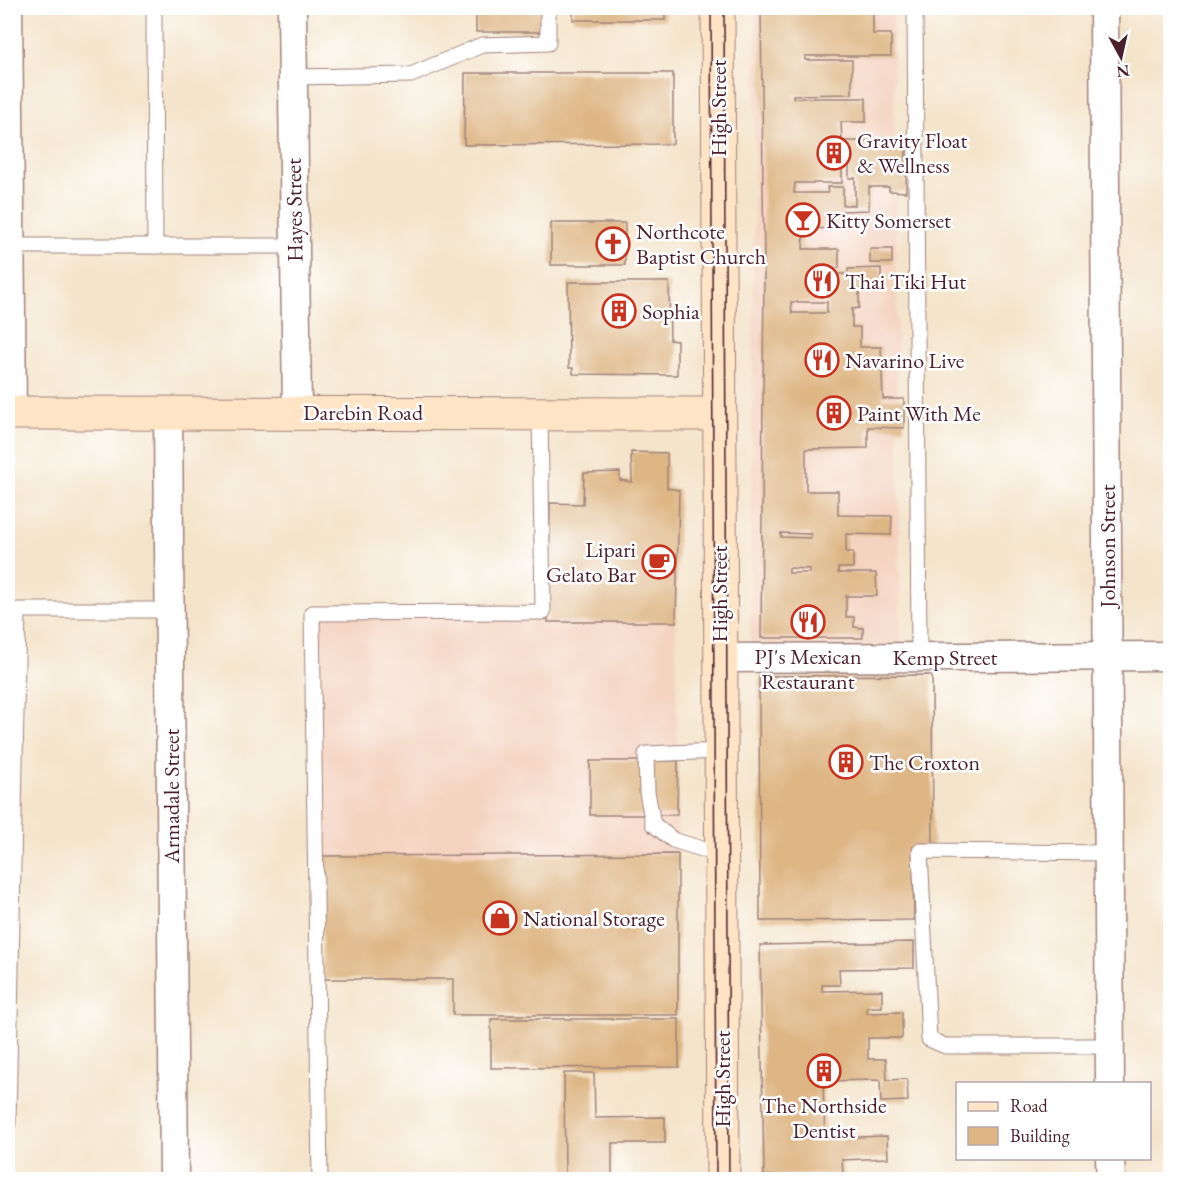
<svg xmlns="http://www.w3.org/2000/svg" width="1178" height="1187" font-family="'EB Garamond',serif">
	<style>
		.built { fill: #f4d3c0 }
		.building { fill: #deb684; fill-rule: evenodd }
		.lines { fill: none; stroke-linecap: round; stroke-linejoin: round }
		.lane-casing { stroke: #9f827b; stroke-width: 17 }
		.street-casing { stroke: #9f827b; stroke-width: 31 }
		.secondary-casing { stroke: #9f827b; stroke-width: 35 }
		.lane { stroke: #fff; stroke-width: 15 }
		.street { stroke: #fff; stroke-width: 28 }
		.secondary { stroke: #ffe4c6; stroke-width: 33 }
		.tram { stroke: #4a1f2b; stroke-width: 1.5 }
		.labels { text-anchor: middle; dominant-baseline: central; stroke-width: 5; stroke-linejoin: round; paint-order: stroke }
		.street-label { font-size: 22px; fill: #4a1f2b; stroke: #fff }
		.poi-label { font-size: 22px; fill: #4a1f2b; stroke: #fff; text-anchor: start }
	</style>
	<rect width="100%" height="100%" fill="#fff"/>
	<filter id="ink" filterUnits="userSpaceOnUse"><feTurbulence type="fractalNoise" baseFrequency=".0167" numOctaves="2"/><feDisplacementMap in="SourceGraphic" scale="12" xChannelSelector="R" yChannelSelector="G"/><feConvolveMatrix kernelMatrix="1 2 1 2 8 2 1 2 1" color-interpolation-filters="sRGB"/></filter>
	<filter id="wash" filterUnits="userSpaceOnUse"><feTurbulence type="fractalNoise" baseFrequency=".008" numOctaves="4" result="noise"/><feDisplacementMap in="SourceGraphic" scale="24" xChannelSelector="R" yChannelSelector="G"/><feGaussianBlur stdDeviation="1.35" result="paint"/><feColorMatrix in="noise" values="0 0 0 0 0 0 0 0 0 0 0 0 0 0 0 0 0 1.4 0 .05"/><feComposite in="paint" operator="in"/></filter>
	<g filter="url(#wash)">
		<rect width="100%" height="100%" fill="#f4e4cb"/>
		<g class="built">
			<path d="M 756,8 L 893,8 L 901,646 L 750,646 Z"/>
			<path d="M 312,613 L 676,622 L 678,854 L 322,856 Z"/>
		</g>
		<g id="blocks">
			<g class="building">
				<rect x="476" y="8" width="69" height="24"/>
				<rect x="573" y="8" width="92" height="12"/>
				<path d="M 761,8 L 882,8 L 882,12 L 873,12 L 873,34 L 891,34 L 891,56 L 805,56 L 805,60 L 852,60 L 852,94 L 793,95 L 793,98 L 866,98 L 866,122 L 841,122 L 842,141 L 906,141 L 906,192 L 889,191 L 889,187 L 869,187 L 869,210 L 842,211 L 842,228 L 804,229 L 803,249 L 839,249 L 839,268 L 825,268 L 825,274 L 848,274 L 848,269 L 881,268 L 881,289 L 859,289 L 859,308 L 852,309 L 852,327 L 860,327 L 860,347 L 881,347 L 883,399 L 904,399 L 904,428 L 868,427 L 868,448 L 806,449 L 806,491 L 838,491 L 838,515 L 892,516 L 891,535 L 846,534 L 846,552 L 853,552 L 853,568 L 838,568 L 838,573 L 876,573 L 877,596 L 846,596 L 846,617 L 854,617 L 854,627 L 863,628 L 863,638 L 761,638 L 764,268 ZM 842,164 L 849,164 L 849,178 L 855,178 L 855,205 L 843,205 L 843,187 L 827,187 L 828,193 L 794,193 L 795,183 L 842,183 ZM 791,302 L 827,302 L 827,313 L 792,313 ZM 781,533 L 811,534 L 810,538 L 781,537 ZM 789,568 L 809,569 L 809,573 L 789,573 Z"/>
				<path d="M 465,73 L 673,73 L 673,144 L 464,145 Z"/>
				<rect x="551" y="223" width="74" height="42"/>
				<rect x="870" y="249" width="22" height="14"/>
				<path d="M 568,282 L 669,282 L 670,340 L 677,341 L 677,375 L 573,374 L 573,368 L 569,368 Z"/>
				<path d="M 631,452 L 667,453 L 667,488 L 679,490 L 676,622 L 548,622 L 550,503 L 583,504 L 584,473 L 620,472 L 620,480 L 632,482 Z"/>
				<path d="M 932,675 L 933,847 L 913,847 L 914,920 L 760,921 L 759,676 Z"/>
				<path d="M 590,761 L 678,761 L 677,815 L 590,815 Z"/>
				<path d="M 678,854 L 678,1015 L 453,1015 L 453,979 L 322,979 L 322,856 Z"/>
				<path d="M 914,942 L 914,968 L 839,969 L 840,985 L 822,985 L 822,991 L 882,990 L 882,1007 L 867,1007 L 867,1013 L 902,1012 L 902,1038 L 868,1038 L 868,1059 L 886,1059 L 887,1080 L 907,1079 L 908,1101 L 881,1102 L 880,1080 L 823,1081 L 825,1138 L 887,1136 L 888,1158 L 842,1160 L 843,1174 L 764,1176 L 760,945 Z"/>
				<path d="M 491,1019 L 679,1019 L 679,1067 L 491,1068 Z"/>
				<path d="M 564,1073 L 594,1073 L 595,1118 L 665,1117 L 665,1143 L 612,1143 L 612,1178 L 565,1180 Z"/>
			</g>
		</g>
	</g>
	<g filter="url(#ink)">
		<use href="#blocks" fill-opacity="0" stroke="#9f827b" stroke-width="1.5"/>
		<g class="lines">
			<defs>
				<g id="lane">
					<path d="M 154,8 L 155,246"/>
					<path d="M 915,8 L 919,657"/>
					<path d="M 293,77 L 411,75 L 482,45 L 548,43 L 548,8"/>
					<path d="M 8,246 L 294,246"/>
					<path d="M 720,751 L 646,754 L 647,792 L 653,824 L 673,840 L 721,855"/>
					<path d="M 1109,853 L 920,851 L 929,1039 L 945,1046 L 1110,1046"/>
					<path d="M 8,1123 L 18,610 L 170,610"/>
					<path d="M 320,1180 L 312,613 L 543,612 L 540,413"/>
				</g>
				<g id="street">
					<path d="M 8,8 L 12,413"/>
					<path d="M 292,8 L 297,412"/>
					<path d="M 1104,8 L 1110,1084"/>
					<path d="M 168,413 L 174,1180"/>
					<path d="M 719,658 L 1170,656"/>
					<path d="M 1110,1158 L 1111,1180"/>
				</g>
				<g id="secondary">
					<path d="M 718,8 L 723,1180"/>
					<path d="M 8,413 L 719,414"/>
				</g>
			</defs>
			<use href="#lane" class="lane-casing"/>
			<use href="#street" class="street-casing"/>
			<use href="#secondary" class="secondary-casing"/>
			<use href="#lane" class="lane"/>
			<use href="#street" class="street"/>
			<use href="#secondary" class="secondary"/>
			<g class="tram">
				<path d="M 711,8 L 716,1180"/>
				<path d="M 724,8 L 729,1180"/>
			</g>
		</g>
	</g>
	<defs>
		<symbol id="building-ring" viewBox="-11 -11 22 22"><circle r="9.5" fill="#fff" stroke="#c8321e" stroke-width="1.5"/><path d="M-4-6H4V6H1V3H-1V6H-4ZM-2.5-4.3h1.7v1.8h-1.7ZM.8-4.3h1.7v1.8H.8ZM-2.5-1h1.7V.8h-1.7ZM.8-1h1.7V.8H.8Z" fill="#c8321e"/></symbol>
		<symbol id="bar-ring" viewBox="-11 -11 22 22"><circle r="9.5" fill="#fff" stroke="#c8321e" stroke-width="1.5"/><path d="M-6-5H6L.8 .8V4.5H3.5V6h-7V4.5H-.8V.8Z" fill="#c8321e"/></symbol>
		<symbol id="church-ring" viewBox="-11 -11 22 22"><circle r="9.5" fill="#fff" stroke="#c8321e" stroke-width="1.5"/><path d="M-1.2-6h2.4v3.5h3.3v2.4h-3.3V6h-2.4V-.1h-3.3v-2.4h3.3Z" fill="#c8321e"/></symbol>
		<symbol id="restaurant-ring" viewBox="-11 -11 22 22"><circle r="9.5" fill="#fff" stroke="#c8321e" stroke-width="1.5"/><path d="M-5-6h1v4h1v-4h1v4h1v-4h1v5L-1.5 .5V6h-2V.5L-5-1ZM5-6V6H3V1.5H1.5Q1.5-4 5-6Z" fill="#c8321e"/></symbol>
		<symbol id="cafe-ring" viewBox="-11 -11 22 22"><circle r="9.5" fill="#fff" stroke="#c8321e" stroke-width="1.5"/><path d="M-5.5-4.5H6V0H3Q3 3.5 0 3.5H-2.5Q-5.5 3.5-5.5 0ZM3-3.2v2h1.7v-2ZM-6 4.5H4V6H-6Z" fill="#c8321e"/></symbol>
		<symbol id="shop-ring" viewBox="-11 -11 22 22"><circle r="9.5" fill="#fff" stroke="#c8321e" stroke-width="1.5"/><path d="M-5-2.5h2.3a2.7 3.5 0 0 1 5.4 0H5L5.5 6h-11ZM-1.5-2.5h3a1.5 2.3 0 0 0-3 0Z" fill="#c8321e"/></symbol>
	</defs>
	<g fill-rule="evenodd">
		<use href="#building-ring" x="815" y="134" width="38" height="38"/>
		<use href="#bar-ring" x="784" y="201" width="38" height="38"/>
		<use href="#church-ring" x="594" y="225" width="38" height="38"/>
		<use href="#restaurant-ring" x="803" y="262" width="38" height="38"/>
		<use href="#building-ring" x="600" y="292" width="38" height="38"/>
		<use href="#restaurant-ring" x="803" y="341" width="38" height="38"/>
		<use href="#building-ring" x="815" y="394" width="38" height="38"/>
		<use href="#cafe-ring" x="640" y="543" width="38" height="38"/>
		<use href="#restaurant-ring" x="789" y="603" width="38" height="38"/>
		<use href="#building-ring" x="827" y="743" width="38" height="38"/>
		<use href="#shop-ring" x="481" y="899" width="38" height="38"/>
		<use href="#building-ring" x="805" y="1052" width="38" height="38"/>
	</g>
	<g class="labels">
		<g class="street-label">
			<text transform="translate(718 108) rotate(-90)">High Street</text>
			<text transform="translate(294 210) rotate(-91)">Hayes Street</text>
			<text x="363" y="412">Darebin Road</text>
			<text transform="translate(1107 546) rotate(-90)">Johnson Street</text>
			<text transform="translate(719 594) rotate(-90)">High Street</text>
			<text x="945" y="657">Kemp Street</text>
			<text transform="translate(171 796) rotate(-90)">Armadale Street</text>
			<text transform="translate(722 1079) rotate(-90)">High Street</text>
		</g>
		<g class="poi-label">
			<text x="857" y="140">Gravity Float<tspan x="857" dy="25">&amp; Wellness</tspan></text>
			<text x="826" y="220">Kitty Somerset</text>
			<text x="636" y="231">Northcote<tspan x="636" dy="25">Baptist Church</tspan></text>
			<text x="845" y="281">Thai Tiki Hut</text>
			<text x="642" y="311">Sophia</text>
			<text x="845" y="360">Navarino Live</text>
			<text x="857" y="413">Paint With Me</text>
			<text x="636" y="549" text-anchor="end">Lipari<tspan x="636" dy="25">Gelato Bar</tspan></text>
			<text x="808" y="656" text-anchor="middle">PJ's Mexican<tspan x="808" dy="25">Restaurant</tspan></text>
			<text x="869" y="762">The Croxton</text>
			<text x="523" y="918">National Storage</text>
			<text x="824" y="1105" text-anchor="middle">The Northside<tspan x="824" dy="25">Dentist</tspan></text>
		</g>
	</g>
	<rect width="1178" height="1187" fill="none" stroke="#fff" stroke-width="30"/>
	<rect x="956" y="1082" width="195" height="78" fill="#ffffff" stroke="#b7a5aa" stroke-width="1.5"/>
	<rect x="968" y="1102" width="30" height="9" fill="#ffe4c6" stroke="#b7a5aa" stroke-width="1.5"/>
	<text x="1010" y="1112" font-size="18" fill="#4a1f2b">Road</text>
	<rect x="968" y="1127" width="30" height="18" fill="#deb684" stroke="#b7a5aa" stroke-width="1.5"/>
	<text x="1010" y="1142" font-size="18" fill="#4a1f2b">Building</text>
	<g transform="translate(1121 57) rotate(172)" stroke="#ffffff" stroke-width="4.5" paint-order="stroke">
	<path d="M0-4.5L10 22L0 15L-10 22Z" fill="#4a1f2b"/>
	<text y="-9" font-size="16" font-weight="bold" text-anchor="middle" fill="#4a1f2b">N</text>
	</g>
</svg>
